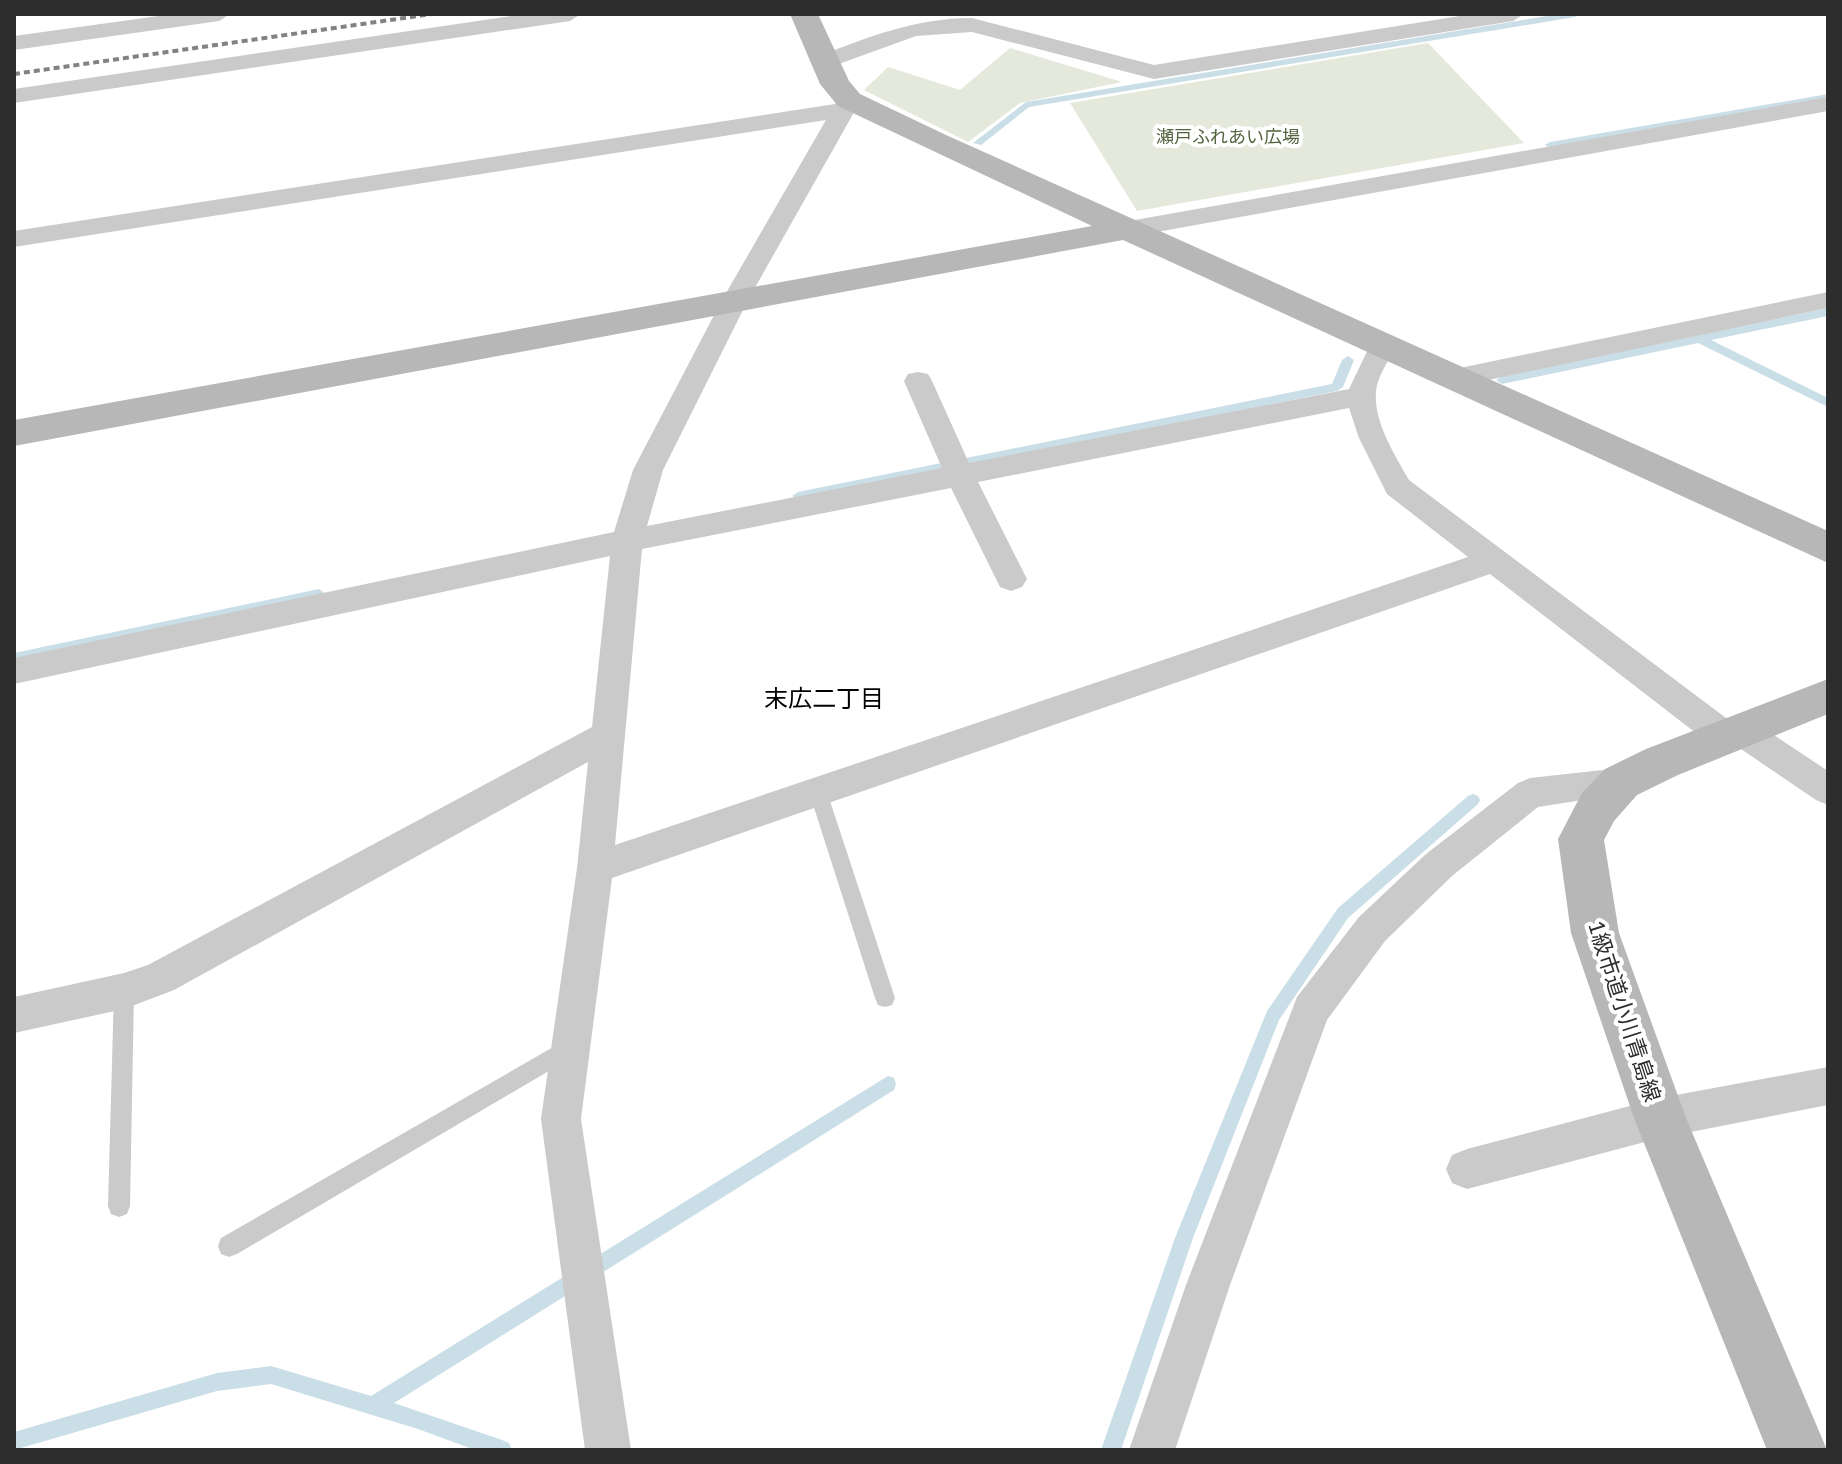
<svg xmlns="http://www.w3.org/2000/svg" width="1842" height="1464" font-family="Lato,'Noto Sans JP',sans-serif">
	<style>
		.green { fill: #e4e9dc }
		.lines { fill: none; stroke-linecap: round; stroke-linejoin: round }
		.stream { fill: #cadee7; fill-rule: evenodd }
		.lane { fill: #cacaca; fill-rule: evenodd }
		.street { fill: #cacaca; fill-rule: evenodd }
		.secondary { fill: #b7b7b7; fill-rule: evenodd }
		.rail { stroke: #828282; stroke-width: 4; stroke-dasharray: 6 4; stroke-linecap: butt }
		.labels { text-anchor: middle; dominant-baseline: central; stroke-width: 8; stroke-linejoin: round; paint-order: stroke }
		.far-park-label { font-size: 18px; fill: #53633f; stroke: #fff }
		.street-label { font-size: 22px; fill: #2d2d2d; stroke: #fff }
		.neighbourhood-label { font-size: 24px; fill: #000; stroke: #fff }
	</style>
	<rect width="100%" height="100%" fill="#fff"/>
	<g class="green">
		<path d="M 1428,43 L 1524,143 L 1137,211 L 1070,103 Z"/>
		<path d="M 1010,48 L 1122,82 L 1020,103 L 968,142 L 864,90 L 888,67 L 960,90 Z"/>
	</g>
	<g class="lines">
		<g class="stream">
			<path d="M 1559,14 L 1579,14 L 1575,17 L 1029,107 L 981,145 L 973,143 L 1026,102 Z"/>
			<path d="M 1828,94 L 1828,100 L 1550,148 L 1545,145 L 1550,142 Z"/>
			<path d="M 1828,308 L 1828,316 L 1711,340 L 1828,398 L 1828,407 L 1698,343 L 1502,384 L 1496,380 L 1502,376 Z"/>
			<path d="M 1348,356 L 1354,360 L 1343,387 L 1337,391 L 798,500 L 792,496 L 798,492 L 1332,384 L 1342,360 Z"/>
			<path d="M 319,589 L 326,594 L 324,597 L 14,663 L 14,653 Z"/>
			<path d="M 1473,794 L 1478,796 L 1480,800 L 1478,804 L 1348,918 L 1279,1020 L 1193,1238 L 1121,1450 L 1101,1450 L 1175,1238 L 1267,1011 L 1338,908 L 1468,796 Z"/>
			<path d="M 888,1076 L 894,1078 L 896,1084 L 894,1090 L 394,1403 L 502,1440 L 509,1443 L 512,1450 L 475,1450 L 418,1429 L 271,1384 L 217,1391 L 14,1450 L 14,1432 L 217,1373 L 271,1366 L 371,1396 Z"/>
		</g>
		<g class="lane">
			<path d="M 818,784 L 825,787 L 827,792 L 895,998 L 892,1005 L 885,1007 L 878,1005 L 875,998 L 809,792 L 811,787 Z"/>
			<path d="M 124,982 L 131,984 L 134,991 L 130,1206 L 127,1214 L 119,1217 L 111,1214 L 108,1206 L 114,991 L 117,984 Z"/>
			<path d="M 569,1038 L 576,1041 L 579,1048 L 576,1055 L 237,1254 L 229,1257 L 221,1254 L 218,1246 L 221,1238 Z"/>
		</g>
		<g class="street">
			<path d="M 173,14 L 230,14 L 219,21 L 14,50 L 14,36 Z"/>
			<path d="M 525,14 L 581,14 L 570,21 L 14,103 L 14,89 Z"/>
			<path d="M 1472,14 L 1524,14 L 1513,21 L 1154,79 L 972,32 L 916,36 L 825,69 L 817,67 L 814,62 L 817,57 C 868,37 916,18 972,18 L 1154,65 Z"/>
			<path d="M 849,93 L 857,95 L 861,100 L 748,300 L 663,470 L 647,526 L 942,468 L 904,381 L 908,374 L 918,372 L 928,374 L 932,381 L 969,463 L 1349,389 L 1373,339 L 1383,336 L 1393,339 L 1397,345 C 1390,358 1381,371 1377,385 C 1370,417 1394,453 1409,480 L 1730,721 L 1741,717 L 1753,721 L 1828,771 L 1828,805 L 1816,800 L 1738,747 L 1726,751 L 1714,747 L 1490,574 L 612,878 L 581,1119 L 631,1450 L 585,1450 L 541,1119 L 577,868 L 588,762 L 174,990 L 124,1009 L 14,1033 L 14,997 L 124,973 L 148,965 L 592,727 L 610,556 L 14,684 L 14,658 L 614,532 L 633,470 L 722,300 L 826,120 L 14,247 L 14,231 L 835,104 L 841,95 ZM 1349,408 L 1359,438 L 1387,494 L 1468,557 L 615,845 L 642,549 L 951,488 L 1000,587 L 1011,591 L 1022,587 L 1027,579 L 978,482 Z"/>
			<path d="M 1828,97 L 1828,111 L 1129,237 L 1120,234 L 1116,229 L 1120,224 L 1129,221 Z"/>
			<path d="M 1828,292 L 1828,308 L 1455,387 L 1445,385 L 1441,378 L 1445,371 L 1455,369 Z"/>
			<path d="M 1621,768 L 1633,772 L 1638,782 L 1633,792 L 1538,807 L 1452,876 L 1385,941 L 1327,1020 L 1230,1285 L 1175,1450 L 1129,1450 L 1186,1285 L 1297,997 L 1359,917 L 1426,854 L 1518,783 L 1530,778 Z"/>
			<path d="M 1828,1067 L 1828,1105 L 1660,1138 L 1467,1189 L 1452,1183 L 1446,1169 L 1452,1155 L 1467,1149 L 1660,1098 Z"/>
		</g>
		<g class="secondary">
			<path d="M 790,14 L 818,14 L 849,81 L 860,94 L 946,135 L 1828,531 L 1828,563 L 1123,240 L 14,446 L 14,420 L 1092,226 L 838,106 L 820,84 Z"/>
			<path d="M 1828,679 L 1828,714 L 1678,775 L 1637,795 L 1614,821 L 1604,840 L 1619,933 L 1686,1118 L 1827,1450 L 1767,1450 L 1634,1118 L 1571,933 L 1558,839 L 1582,793 L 1605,769 L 1646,749 Z"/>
		</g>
		<path class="rail" d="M 14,74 L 432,14"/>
	</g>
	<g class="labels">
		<g class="far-park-label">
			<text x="1228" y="136">瀬戸ふれあい広場</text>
		</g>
		<g class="street-label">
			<text transform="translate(1625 1011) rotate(72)">1級市道小川青島線</text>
		</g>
		<g class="neighbourhood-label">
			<text x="824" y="697">末広二丁目</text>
		</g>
	</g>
	<rect width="1842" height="1464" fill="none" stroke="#2d2d2d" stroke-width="32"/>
</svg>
